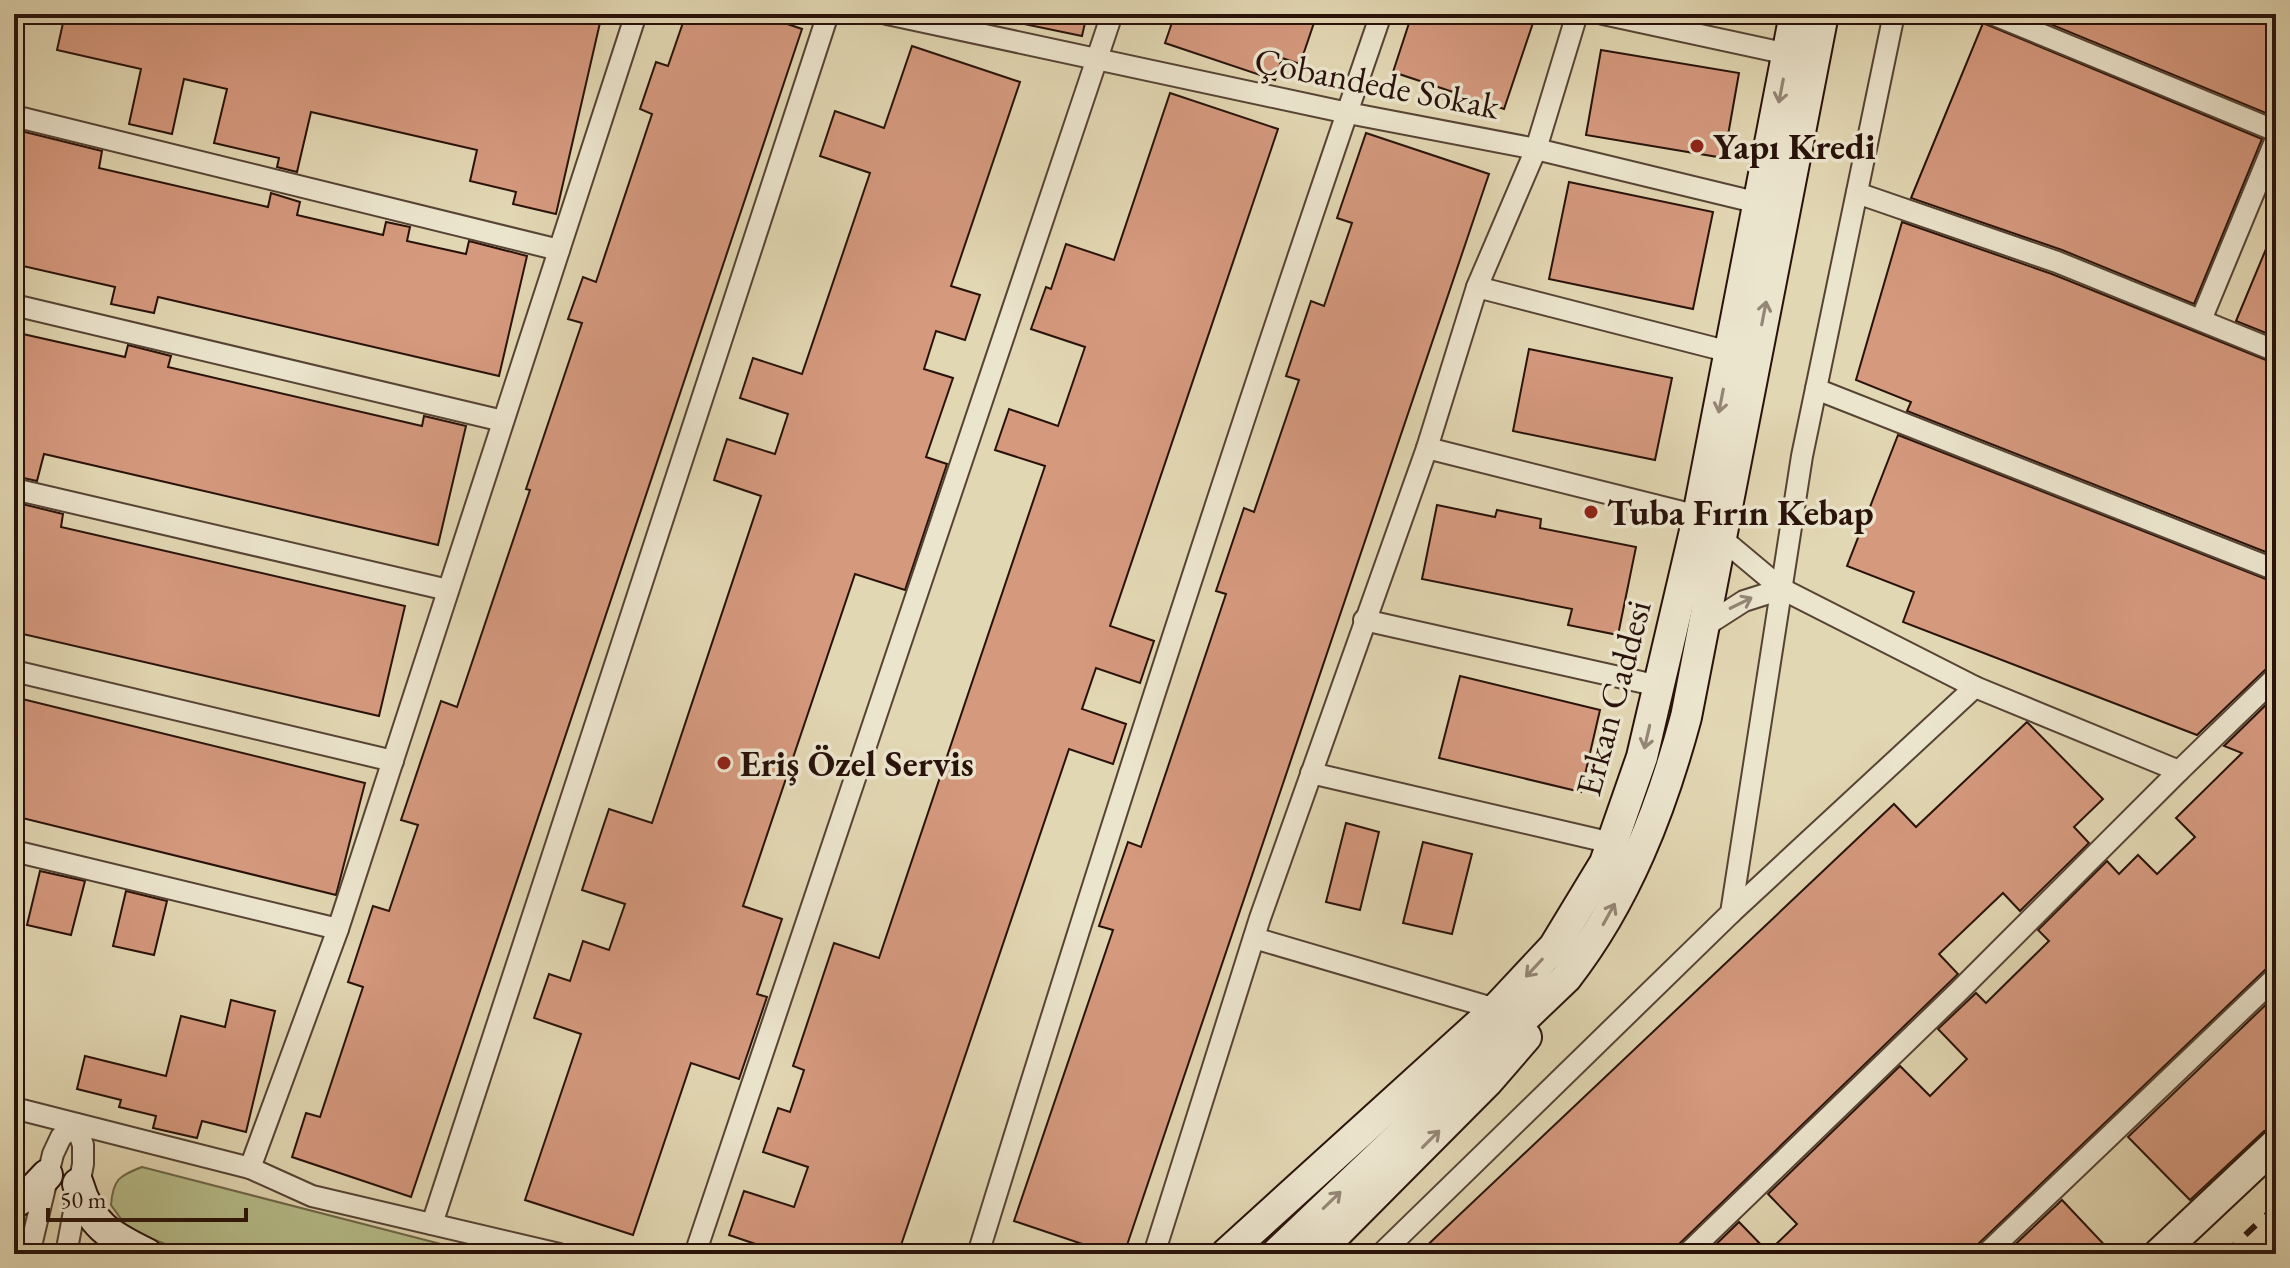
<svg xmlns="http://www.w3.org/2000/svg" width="2290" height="1268" font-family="'EB Garamond',serif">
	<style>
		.green { fill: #b6bd8a; stroke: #6f684a; stroke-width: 2 }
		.building { fill: #d5997e; stroke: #28120a; stroke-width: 2 }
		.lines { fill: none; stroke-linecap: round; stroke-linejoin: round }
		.street-casing { stroke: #564334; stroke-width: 24 }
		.secondary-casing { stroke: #28120a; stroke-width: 34 }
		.street { stroke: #ece5ce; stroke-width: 20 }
		.secondary { stroke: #ece5ce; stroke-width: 30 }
		.rail { stroke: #28120a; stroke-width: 6; stroke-dasharray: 14 14; stroke-linecap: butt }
		.oneway { stroke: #948676 }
		.poi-dot { fill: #8f2418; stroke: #ece5ce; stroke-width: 3 }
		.labels { text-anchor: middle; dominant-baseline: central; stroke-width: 7; stroke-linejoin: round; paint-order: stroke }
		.street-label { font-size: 36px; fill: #28120a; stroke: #ece5ce }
		.poi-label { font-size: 36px; font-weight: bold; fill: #28120a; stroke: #ece5ce; text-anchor: start }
	</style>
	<rect width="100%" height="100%" fill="#e2d7b3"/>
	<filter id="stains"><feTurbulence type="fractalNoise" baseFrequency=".0025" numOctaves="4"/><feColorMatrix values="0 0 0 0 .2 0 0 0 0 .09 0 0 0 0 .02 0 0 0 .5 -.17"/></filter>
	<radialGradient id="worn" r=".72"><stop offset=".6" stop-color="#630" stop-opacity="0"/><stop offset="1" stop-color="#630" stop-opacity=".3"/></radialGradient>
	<path class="green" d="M 142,1167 L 468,1251 L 481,1254 L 191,1254 L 129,1230 L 111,1205 C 113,1179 119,1176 142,1167 Z"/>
	<g class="building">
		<path d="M 65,14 L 397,14 L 423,20 L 424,14 L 602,14 L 556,214 L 513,204 L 516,192 L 470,181 L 477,150 L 311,112 L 297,172 L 277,167 L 279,158 L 214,143 L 227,89 L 184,79 L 172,134 L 129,124 L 141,69 L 57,50 Z"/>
		<path d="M 686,14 L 758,14 L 802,29 L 411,1197 L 292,1157 L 306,1113 L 320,1117 L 363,987 L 348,982 L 373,906 L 389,911 L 418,825 L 401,820 L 441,701 L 457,707 L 530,490 L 526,489 L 582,323 L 568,319 L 583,277 L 596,282 L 652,114 L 640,109 L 656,62 L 668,66 Z"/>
		<path d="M 1025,14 L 1087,14 L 1082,36 L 1024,24 Z"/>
		<path d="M 1175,14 L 1317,14 L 1300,64 L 1282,58 L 1275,80 L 1165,43 Z"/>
		<path d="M 1412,14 L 1536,14 L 1504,109 L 1393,72 Z"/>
		<path d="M 2026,14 L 2276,14 L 2276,108 L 2273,116 Z"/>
		<path d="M 1983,23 L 2262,139 L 2194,304 L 2062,250 L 1911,198 Z"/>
		<path d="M 912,46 L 1020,82 L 951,286 L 980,295 L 965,340 L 936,331 L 924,369 L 953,378 L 926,457 L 947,464 L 905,590 L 855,574 L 743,906 L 782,919 L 757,994 L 767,997 L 739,1079 L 691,1063 L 633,1235 L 525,1200 L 581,1034 L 534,1018 L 549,974 L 570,981 L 583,941 L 609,950 L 625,904 L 582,890 L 609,809 L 652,823 L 761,496 L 714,480 L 727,439 L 775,454 L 788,414 L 740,398 L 753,358 L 802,374 L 870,173 L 820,156 L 835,111 L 884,128 Z"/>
		<path d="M 1601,50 L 1739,73 L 1724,158 L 1586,135 Z"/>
		<path d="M 1170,93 L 1278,129 L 1110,626 L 1154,641 L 1140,683 L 1096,668 L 1082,709 L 1126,724 L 1113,764 L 1069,749 L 898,1254 L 785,1254 L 729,1235 L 744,1191 L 794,1207 L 808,1167 L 763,1152 L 778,1108 L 790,1112 L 804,1070 L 793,1066 L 834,943 L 879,958 L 1045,466 L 995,450 L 1009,409 L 1058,426 L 1085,347 L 1031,329 L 1046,287 L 1051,289 L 1066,244 L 1114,260 Z"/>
		<path d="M 17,130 L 102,151 L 99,168 L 268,207 L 271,193 L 300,202 L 297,215 L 383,235 L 386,222 L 410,227 L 407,241 L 466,254 L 469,241 L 527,256 L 499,376 L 158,297 L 154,313 L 111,304 L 115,287 L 14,264 L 14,144 Z"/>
		<path d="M 1366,133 L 1489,174 L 1124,1254 L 1112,1254 L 1014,1221 L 1113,930 L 1099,926 L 1128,842 L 1141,847 L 1226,594 L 1216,591 L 1244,508 L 1254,512 L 1299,380 L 1286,376 L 1311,301 L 1324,306 L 1352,223 L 1337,218 Z"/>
		<path d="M 1569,182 L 1713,212 L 1693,309 L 1549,279 Z"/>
		<path d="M 1902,222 L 2052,274 L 2276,364 L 2276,556 L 1907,411 L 1911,402 L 1856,380 Z"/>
		<path d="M 2276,225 L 2276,337 L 2236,321 Z"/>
		<path d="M 14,332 L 125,357 L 128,345 L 171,356 L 168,367 L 422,426 L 424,416 L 466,426 L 438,545 L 44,454 L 37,481 L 14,476 Z"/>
		<path d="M 1529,349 L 1672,378 L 1655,460 L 1513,431 Z"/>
		<path d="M 1898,435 L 2276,583 L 2276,664 L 2267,668 L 2197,735 L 1903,622 L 1914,592 L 1847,566 Z"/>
		<path d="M 14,502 L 63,514 L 61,527 L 405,606 L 379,716 L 14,632 Z"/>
		<path d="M 1437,505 L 1495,517 L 1497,510 L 1541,519 L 1540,528 L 1636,547 L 1618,635 L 1568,625 L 1572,609 L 1422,579 Z"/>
		<path d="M 1460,676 L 1600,710 L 1581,792 L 1439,758 Z"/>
		<path d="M 2276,695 L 2276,964 L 2267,968 L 1977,1245 L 1973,1254 L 1706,1254 L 1739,1222 L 1768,1252 L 1797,1224 L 1768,1194 L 1900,1066 L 1930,1096 L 1967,1059 L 1938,1029 L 1976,993 L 1986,1003 L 2049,941 L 2038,930 L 2107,861 L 2119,874 L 2138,855 L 2157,874 L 2195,837 L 2176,818 L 2242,753 L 2224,746 Z"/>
		<path d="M 14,697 L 365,783 L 336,895 L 14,816 Z"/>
		<path d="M 2027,722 L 2103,799 L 2074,827 L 2089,843 L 2020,911 L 2003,893 L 1939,954 L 1958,974 L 1678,1245 L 1674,1254 L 1418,1254 L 1894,804 L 1916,827 Z"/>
		<path d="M 1346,823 L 1379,832 L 1360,910 L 1326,902 Z"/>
		<path d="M 1423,842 L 1472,854 L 1452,934 L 1403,923 Z"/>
		<path d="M 40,871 L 85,881 L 71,935 L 27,925 Z"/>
		<path d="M 126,891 L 167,901 L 154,955 L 113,946 Z"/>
		<path d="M 2276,995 L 2276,1126 L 2264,1131 L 2190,1200 L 2128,1137 Z"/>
		<path d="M 231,1000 L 275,1011 L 246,1132 L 202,1121 L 197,1138 L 153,1128 L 156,1116 L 119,1107 L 121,1100 L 77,1089 L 85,1056 L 166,1076 L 181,1016 L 225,1027 Z"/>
		<path d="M 2062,1200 L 2113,1254 L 2005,1254 Z"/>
	</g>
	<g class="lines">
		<defs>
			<g id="street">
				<path d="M 887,14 L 1348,113 L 1536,149 L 1759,203"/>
				<path d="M 1603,14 L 1788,54"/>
				<path d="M 1992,14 L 2276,131"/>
				<path d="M 14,116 L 559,250"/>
				<path d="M 1857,193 L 2057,262 L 2276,351"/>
				<path d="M 1477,287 L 1730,352"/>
				<path d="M 14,305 L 503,421"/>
				<path d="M 2201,320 L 2276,139"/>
				<path d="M 1816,389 L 2276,570"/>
				<path d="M 1427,448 L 1698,516"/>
				<path d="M 14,489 L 448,590"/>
				<path d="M 1721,538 L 1782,589 L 1975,687 L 2179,771 L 2276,677"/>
				<path d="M 1364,620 L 1659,686"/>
				<path d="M 1705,626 L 1744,601 L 1782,589"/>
				<path d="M 14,671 L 393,761"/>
				<path d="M 1311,773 L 1612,843"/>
				<path d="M 14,851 L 338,929"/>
				<path d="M 1731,913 L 1975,687"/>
				<path d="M 1254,938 L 1496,1009"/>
				<path d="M 14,1108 L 250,1168 L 312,1196 L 559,1254"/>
				<path d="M 250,1168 L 338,929 L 636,14"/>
				<path d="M 432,1224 L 828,14"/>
				<path d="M 29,1254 L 53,1154 L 61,1137 L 76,1124 L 83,1145 L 83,1164 L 66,1254"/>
				<path d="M 695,1254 L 1112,14"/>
				<path d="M 978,1254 C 1106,839 1239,425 1381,14"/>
				<path d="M 1154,1254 L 1260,918 L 1427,448 L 1477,287 L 1536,149 L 1577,14"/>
				<path d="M 1381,1254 L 1731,913 L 1802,456 L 1894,14"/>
				<path d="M 1687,1254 L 1958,992 L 2179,771"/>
				<path d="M 1986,1254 L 2276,977"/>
			</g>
			<g id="secondary">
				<path d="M 78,1184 C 90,1225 110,1236 147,1254"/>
				<path d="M 14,1203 L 30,1193 L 47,1175"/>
				<path d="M 1226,1254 L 1496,1009 L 1554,947 L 1605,863 L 1642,757 L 1695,531 L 1795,14"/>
				<path d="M 1276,1254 L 1566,978 C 1626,901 1661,810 1686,717 L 1823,14"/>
				<path d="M 1316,1254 L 1488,1081 L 1526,1037"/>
				<path d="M 2159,1254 L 2276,1144"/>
			</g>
		</defs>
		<use href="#street" class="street-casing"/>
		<use href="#secondary" class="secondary-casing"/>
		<use href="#street" class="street"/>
		<use href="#secondary" class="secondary"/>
		<g class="rail">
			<path d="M 2225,1254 L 2276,1206"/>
			<path d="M 2261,1254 L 2276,1240"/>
		</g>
	</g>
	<defs><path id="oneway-shaft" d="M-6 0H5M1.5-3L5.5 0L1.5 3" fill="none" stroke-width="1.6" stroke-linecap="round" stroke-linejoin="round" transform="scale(2)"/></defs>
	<g class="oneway">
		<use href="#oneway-shaft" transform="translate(1781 91) rotate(101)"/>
		<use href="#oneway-shaft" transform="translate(1764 313) rotate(-79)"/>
		<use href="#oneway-shaft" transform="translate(1721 401) rotate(101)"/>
		<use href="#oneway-shaft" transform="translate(1741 603) rotate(-26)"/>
		<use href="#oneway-shaft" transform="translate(1647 737) rotate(103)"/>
		<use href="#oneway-shaft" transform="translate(1609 914) rotate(-61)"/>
		<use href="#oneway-shaft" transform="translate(1534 968) rotate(133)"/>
		<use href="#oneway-shaft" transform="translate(1431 1139) rotate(-45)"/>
		<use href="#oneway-shaft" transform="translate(1332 1200) rotate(-44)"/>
	</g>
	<g class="poi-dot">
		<circle cx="1697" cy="146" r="8"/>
		<circle cx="1591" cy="512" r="8"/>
		<circle cx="724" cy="763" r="8"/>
	</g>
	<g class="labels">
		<g class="street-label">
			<text transform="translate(1377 83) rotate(11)">Çobandede Sokak</text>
			<text transform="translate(1613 698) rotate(-75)">Erkan Caddesi</text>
		</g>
		<g class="poi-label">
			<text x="1713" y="146">Yapı Kredi</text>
			<text x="1607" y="512">Tuba Fırın Kebap</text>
			<text x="740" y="763">Eriş Özel Servis</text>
		</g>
	</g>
	<rect width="2290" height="1268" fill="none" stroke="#e2d7b3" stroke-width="48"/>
	<rect x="16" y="16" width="2258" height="1236" fill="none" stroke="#28120a" stroke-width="4"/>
	<rect x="24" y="24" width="2242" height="1220" fill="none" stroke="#28120a" stroke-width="2"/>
	<path d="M48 1208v12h198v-12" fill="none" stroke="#28120a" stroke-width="4"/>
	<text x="60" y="1208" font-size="24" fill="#28120a" stroke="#ece5ce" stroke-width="6" paint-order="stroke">50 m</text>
	<rect width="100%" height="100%" filter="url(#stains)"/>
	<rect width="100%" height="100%" fill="url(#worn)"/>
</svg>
